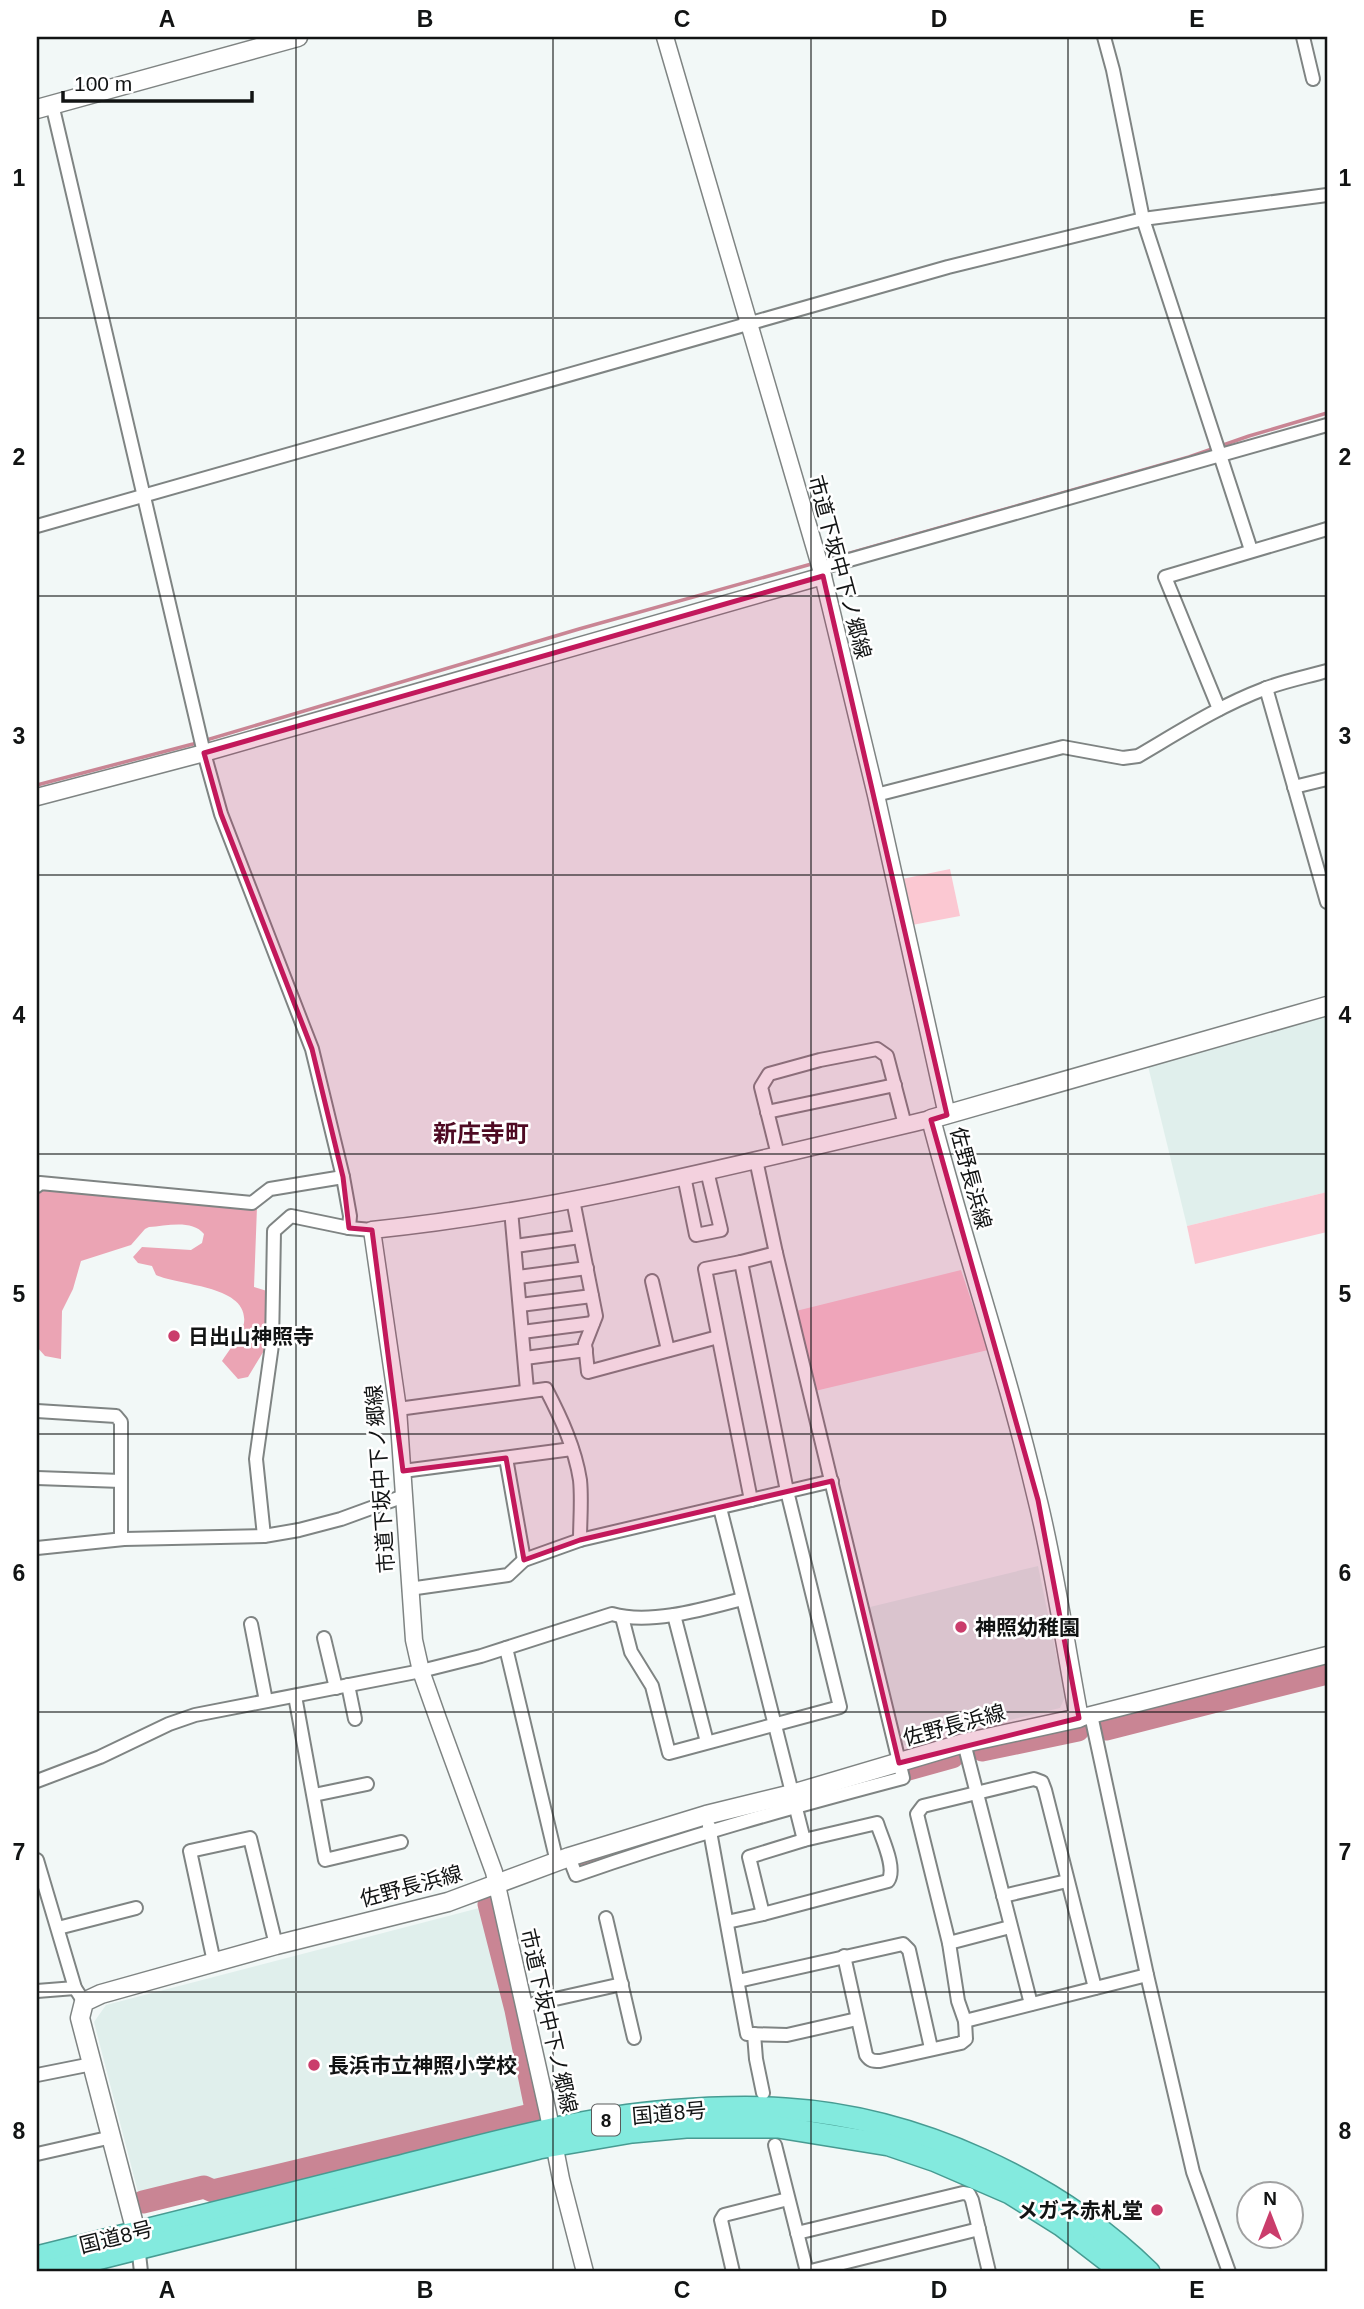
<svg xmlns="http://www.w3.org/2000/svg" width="1364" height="2309" font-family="Arial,'Noto Sans JP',sans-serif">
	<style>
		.built { fill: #e0efec }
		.green { fill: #fbc8d2 }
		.forest { fill: #eba4b4 }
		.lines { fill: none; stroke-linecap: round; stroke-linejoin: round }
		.stream { stroke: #c98594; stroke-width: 3.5 }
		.river { stroke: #c98594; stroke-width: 23 }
		.minor-casing { stroke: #7f8483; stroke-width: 16 }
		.tertiary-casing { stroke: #7f8483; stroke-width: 19 }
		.secondary-casing { stroke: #7f8483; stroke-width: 21 }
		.trunk-casing { stroke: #479b92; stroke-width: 24 }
		.minor { stroke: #fff; stroke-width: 12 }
		.tertiary { stroke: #fff; stroke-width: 16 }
		.secondary { stroke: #fff; stroke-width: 18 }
		.trunk { stroke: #83eade; stroke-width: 21 }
		.marked { fill: #c2185b; fill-opacity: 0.2; stroke: #c2185b; stroke-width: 5; stroke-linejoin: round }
		.grid { fill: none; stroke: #121414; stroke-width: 2; stroke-opacity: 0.55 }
		.poi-dot { fill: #ca3d6b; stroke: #fff; stroke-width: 2.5 }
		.labels { text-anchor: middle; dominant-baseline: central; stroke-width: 5; stroke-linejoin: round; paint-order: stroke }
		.shield { fill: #fff; stroke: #595a5a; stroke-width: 2 }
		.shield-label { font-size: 19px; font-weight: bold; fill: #121414 }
		.street-label { font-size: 21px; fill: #121414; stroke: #fff }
		.poi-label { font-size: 21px; font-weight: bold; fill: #121414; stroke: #fff; text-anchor: start }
		.quarter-label { font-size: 24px; font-weight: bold; fill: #4e0a23; stroke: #fff }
		.neatline { fill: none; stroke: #121414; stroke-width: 2.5 }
		.grid-label { font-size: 23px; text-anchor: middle; font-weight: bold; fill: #121414 }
	</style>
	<rect width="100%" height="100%" fill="#f2f8f7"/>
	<g class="built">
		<path d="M 1327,1014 L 1327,1192 L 1187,1226 L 1148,1066 Z"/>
		<path d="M 1038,1566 L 1065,1697 L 1060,1708 L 898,1747 L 866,1608 Z"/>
		<path d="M 483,1907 L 504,1979 L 533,2108 L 528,2112 L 331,2160 L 332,2166 L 222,2192 L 219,2186 L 212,2188 L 203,2183 L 140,2200 L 94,2022 L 106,2005 Z"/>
	</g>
	<g class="green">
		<path d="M 950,869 L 960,916 L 912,925 L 902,879 Z"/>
		<path d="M 1327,1192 L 1327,1232 L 1195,1264 L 1187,1226 Z"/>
		<path d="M 961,1270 L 988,1350 L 815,1391 L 796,1311 Z"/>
	</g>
	<path class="forest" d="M 41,1187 L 257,1207 L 254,1287 L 267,1291 L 265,1349 L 248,1377 L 238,1379 L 222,1361 C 229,1350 241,1336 244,1323 C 249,1285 179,1286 156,1275 L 152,1266 L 138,1263 L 133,1257 L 142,1247 L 191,1250 L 202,1243 L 204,1234 C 192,1219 166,1226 149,1227 L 145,1229 L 131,1245 L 81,1261 L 73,1289 L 62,1311 L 61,1359 L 45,1356 L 37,1347 L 37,1192 Z"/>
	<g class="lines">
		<g class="stream">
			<path d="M 822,561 L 1189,457 L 1249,436 L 1327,413"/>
			<path d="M 37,785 L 193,744 L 579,629 L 815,563"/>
		</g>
		<g class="river">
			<path d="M 1106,1729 L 1327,1673"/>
			<path d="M 982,1750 L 1078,1730"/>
			<path d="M 876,1778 L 952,1757"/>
			<path d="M 578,1864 L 780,1805"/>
			<path d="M 143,2202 L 204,2187 L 213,2191 L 531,2115 L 536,2109 L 516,2010 L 489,1904"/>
		</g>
		<defs>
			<g id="minor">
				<path d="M 1104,37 L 1113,70 L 1143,219 L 1251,550"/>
				<path d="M 1303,37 L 1313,79"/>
				<path d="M 52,104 L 204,753 L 221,814 L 312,1049 L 343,1177 L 350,1216 L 349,1228"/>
				<path d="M 37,526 L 948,267 L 1143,219 L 1327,195"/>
				<path d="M 821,568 L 1327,425"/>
				<path d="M 1266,688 L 1327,902"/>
				<path d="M 1219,709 L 1165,577 L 1327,529"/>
				<path d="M 1294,787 L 1327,779"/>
				<path d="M 876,795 L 1063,747 L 1123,758 L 1138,756 C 1179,732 1219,706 1264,689 C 1284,681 1306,677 1327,671"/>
				<path d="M 767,1112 L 895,1085"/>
				<path d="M 778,1155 L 761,1087 L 769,1074 L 820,1060 L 877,1049 L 887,1056 L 905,1125"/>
				<path d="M 684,1176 L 696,1235 L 721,1230 L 707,1171"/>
				<path d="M 37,1186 L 40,1183 L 252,1203 L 270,1189 L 343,1177"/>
				<path d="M 573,1200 L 596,1316 L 585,1344 L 588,1372 L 718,1337"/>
				<path d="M 511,1210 L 527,1390"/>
				<path d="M 515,1246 L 580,1237"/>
				<path d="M 741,1262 L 705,1269 L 751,1500"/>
				<path d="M 518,1277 L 587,1268"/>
				<path d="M 652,1281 L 668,1350"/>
				<path d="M 520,1305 L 592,1296"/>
				<path d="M 522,1332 L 593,1323"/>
				<path d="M 525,1358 L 586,1350"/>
				<path d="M 398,1409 L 546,1389 C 561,1418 575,1448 580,1480 C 582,1499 580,1521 580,1540"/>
				<path d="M 37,1411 L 116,1416 L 121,1422 L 121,1539"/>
				<path d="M 506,1458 L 524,1560"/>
				<path d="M 403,1471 L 572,1449"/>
				<path d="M 37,1478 L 121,1481"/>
				<path d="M 720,1508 L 804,1840"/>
				<path d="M 264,1536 L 256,1459 L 272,1345 L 274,1231 L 291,1216 L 349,1228 L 372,1230"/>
				<path d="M 37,1548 L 124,1539 L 264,1536 L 299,1530 L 341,1519 L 404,1496"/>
				<path d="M 409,1589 L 508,1575 L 524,1560 L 580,1540 L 832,1481"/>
				<path d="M 674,1615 L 707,1742"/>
				<path d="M 622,1617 L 631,1652 L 652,1686 L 669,1753 L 840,1707 L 787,1491 L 741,1262 L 776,1253"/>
				<path d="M 251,1624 L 266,1701"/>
				<path d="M 324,1638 L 336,1688"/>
				<path d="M 506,1648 L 557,1862"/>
				<path d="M 348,1685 L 355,1719"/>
				<path d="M 295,1696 L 325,1860 L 401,1842"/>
				<path d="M 1091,1715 L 1147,1975 L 1193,2172 L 1229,2272"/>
				<path d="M 964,1743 L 1031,2004"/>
				<path d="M 37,1781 L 100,1757 L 169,1724 L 195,1715 L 421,1671 L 481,1656 L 612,1614 C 650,1625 704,1609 742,1599"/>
				<path d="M 314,1795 L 367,1784"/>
				<path d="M 877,1823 C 881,1837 897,1868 888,1881 L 763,1914 L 749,1857 L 804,1840 Z"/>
				<path d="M 709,1826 L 747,2034 L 787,2035 L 857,2019"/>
				<path d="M 569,1857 L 576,1875 C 684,1837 793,1807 903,1778 L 776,1253 L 756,1160"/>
				<path d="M 37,1860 L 75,1988 L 84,2002"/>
				<path d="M 1003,1896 L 1067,1881"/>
				<path d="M 606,1918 L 634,2038"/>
				<path d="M 727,1922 L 763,1914"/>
				<path d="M 58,1928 L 136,1908"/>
				<path d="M 949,1943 L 1010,1927"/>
				<path d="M 844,1956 L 866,2055 C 870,2061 873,2061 880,2061 L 961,2043 L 966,2039 L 965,2021 L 958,2001 L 949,1943 L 917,1814 L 923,1806 L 1034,1779 L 1042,1782 L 1045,1790 L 1095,1988"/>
				<path d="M 214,1962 L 190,1851 L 250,1838 L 276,1945"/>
				<path d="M 738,1981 L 903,1944 L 909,1950 L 931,2048"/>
				<path d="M 37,1991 L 75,1988"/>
				<path d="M 524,2006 L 622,1984"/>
				<path d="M 965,2021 L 1147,1975"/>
				<path d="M 754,2034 L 756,2059 L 763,2093"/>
				<path d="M 37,2075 L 92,2064"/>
				<path d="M 775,2145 L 807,2272"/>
				<path d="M 37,2154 L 112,2137"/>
				<path d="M 797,2233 L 963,2193 L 969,2194 L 972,2200 L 989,2272"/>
				<path d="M 138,2245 L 141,2272"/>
				<path d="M 733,2272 L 721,2220 L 724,2215 L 788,2199"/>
				<path d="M 807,2272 L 979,2229"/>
			</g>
			<g id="tertiary">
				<path d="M 665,37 L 823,576 L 876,795 L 947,1115"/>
				<path d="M 37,797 L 204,753 L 823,576"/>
				<path d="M 1079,1718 L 1327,1655"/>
				<path d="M 585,2272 L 561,2179 L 548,2113 L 494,1872 L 438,1719 L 421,1671 L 414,1640 L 398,1409 L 372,1230 C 561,1211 746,1162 931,1119"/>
			</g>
			<g id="secondary">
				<path d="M 37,109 L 298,37"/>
				<path d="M 136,2232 L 80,2018 L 84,2002 L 101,1994 L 276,1945 L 448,1902 L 569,1857 L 706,1815 L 792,1794 L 964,1743 L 1079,1718 C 1065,1645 1055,1570 1037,1498 C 1007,1370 964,1246 931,1119 L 1327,1006"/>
			</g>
			<g id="trunk">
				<path d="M 37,2257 C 153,2228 269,2199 385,2170 C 478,2147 572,2119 668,2111 C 706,2108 747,2106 785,2109 C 916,2117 1056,2181 1149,2272"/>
				<path d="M 45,2272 L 539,2148 L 632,2132 L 686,2127 L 778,2127 L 889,2145 L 936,2161 L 1010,2193 L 1061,2225 L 1122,2272"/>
			</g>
		</defs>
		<use href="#minor" class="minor-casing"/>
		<use href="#tertiary" class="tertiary-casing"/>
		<use href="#secondary" class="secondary-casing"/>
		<use href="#trunk" class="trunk-casing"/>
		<use href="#minor" class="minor"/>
		<use href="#tertiary" class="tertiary"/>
		<use href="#secondary" class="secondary"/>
		<use href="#trunk" class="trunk"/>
	</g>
	<path class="marked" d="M 823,576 L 947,1115 L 931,1120 L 1038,1500 L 1079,1718 L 899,1763 L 832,1481 L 580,1540 L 524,1560 L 506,1458 L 403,1471 L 372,1230 L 349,1228 L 343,1177 L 312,1049 L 221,814 L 204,753 Z"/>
	<path class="grid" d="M 296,37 L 296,2272M 553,37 L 553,2272M 811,37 L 811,2272M 1068,37 L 1068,2272M 37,318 L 1327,318M 37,596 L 1327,596M 37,875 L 1327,875M 37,1154 L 1327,1154M 37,1434 L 1327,1434M 37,1712 L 1327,1712M 37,1992 L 1327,1992"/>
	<g class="poi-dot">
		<circle cx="174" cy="1336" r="7"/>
		<circle cx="961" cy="1627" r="7"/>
		<circle cx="314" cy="2065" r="7"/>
		<circle cx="1157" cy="2210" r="7"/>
	</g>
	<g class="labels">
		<rect class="shield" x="592" y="2104.5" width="28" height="31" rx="5"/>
		<g class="shield-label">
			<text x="606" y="2120">8</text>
		</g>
		<g class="street-label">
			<text transform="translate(840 567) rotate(75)">市道下坂中下ノ郷線</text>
			<text transform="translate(971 1178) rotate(75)">佐野長浜線</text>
			<text transform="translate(380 1479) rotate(-94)">市道下坂中下ノ郷線</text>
			<text transform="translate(954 1725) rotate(-15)">佐野長浜線</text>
			<text transform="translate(411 1886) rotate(-15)">佐野長浜線</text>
			<text transform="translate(549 2021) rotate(77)">市道下坂中下ノ郷線</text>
			<text transform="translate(669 2113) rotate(-5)">国道8号</text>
			<text transform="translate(116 2237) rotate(-14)">国道8号</text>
		</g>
		<g class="poi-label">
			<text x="188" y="1336">日出山神照寺</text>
			<text x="975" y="1627">神照幼稚園</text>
			<text x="328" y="2065">長浜市立神照小学校</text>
			<text x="1143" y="2210" text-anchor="end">メガネ赤札堂</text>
		</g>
		<g class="quarter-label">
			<text x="481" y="1133">新庄寺町</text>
		</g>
	</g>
	<rect width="1364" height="2309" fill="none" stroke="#ffffff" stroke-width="77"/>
	<g transform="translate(1270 2215)"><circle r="33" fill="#ffffff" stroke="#a0a1a1" stroke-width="2"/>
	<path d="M0-5L12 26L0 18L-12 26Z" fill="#ca3d6b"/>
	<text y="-10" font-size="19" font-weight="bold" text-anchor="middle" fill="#121414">N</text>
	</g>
	<path d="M63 91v10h189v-10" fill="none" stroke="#121414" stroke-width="3.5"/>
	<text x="74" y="91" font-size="21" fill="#121414" stroke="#ffffff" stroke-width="5" paint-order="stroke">100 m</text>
	<rect x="38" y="38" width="1288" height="2232" class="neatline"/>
	<g class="grid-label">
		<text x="167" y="27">A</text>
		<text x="425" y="27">B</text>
		<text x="682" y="27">C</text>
		<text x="939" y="27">D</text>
		<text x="1197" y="27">E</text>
		<text x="19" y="186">1</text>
		<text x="1345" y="186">1</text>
		<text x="19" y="465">2</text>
		<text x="1345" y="465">2</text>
		<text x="19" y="744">3</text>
		<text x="1345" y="744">3</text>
		<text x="19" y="1023">4</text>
		<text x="1345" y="1023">4</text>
		<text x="19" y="1302">5</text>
		<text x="1345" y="1302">5</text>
		<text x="19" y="1581">6</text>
		<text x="1345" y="1581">6</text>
		<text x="19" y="1860">7</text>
		<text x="1345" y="1860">7</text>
		<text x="19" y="2139">8</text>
		<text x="1345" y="2139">8</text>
		<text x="167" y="2298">A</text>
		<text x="425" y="2298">B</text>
		<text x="682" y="2298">C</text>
		<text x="939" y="2298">D</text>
		<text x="1197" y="2298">E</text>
	</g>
</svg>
